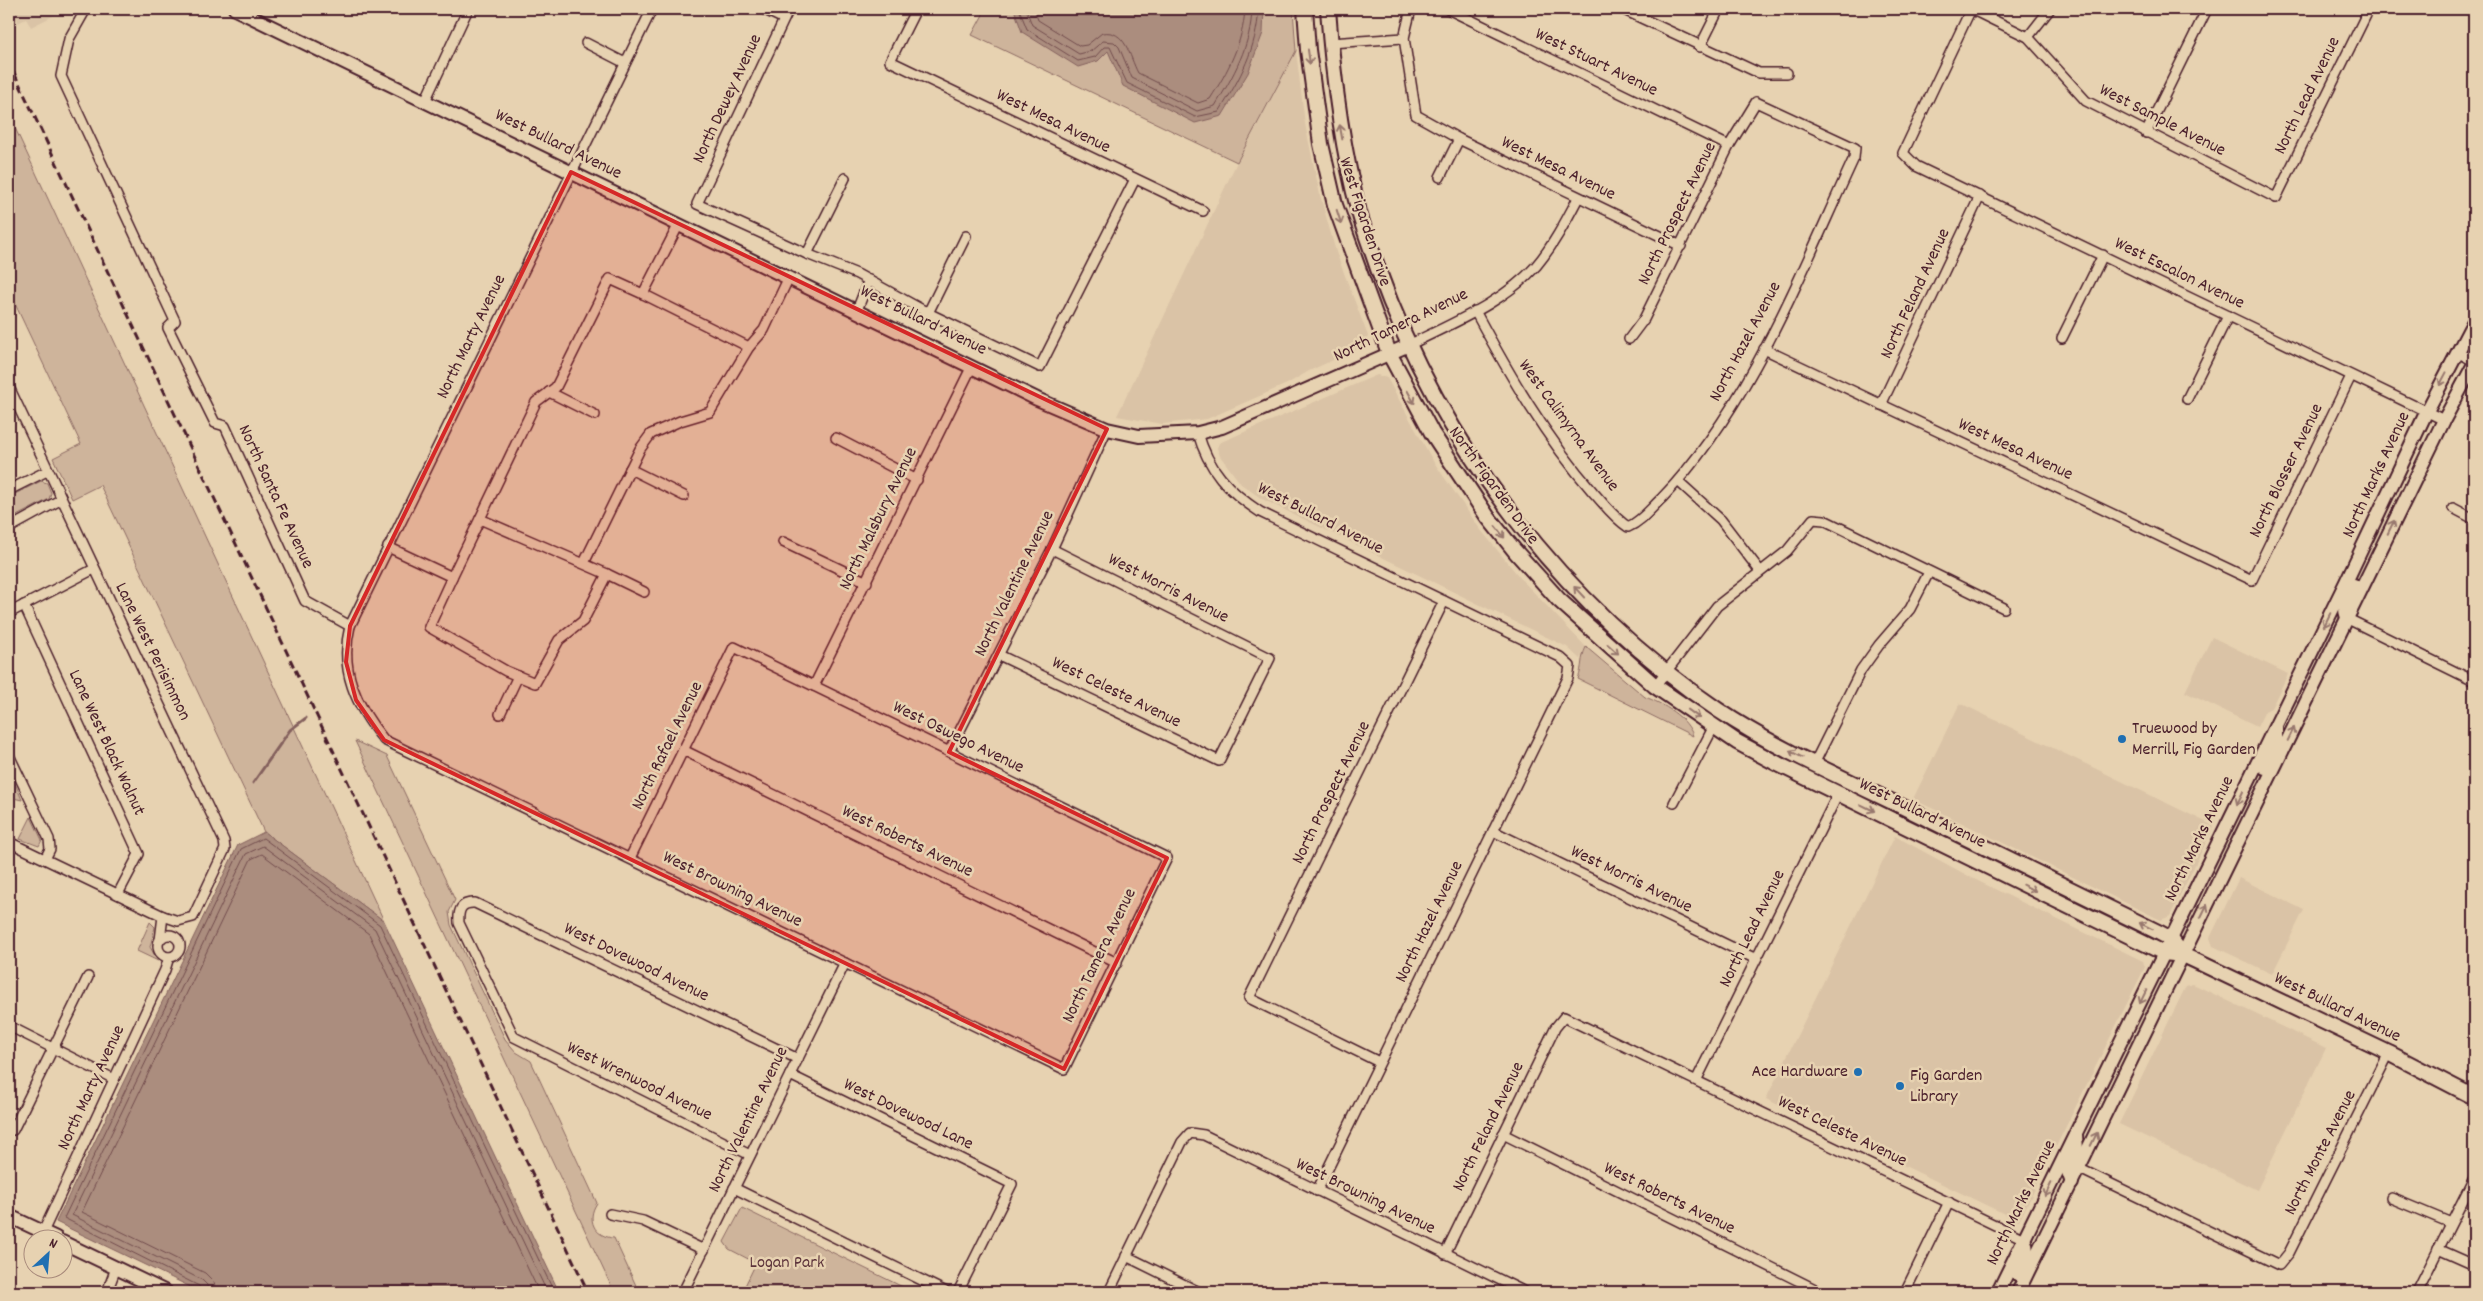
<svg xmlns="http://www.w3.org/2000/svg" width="2483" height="1301" font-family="Dekko,sans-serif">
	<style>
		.built { fill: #dac3a6 }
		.green { fill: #ceb49b; stroke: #8c6a63 }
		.water { fill: #ab8d7e; stroke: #84615d }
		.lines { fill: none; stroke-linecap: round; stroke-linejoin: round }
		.shore { stroke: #714b4c; stroke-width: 1 }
		.stream { stroke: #84615d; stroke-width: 3 }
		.street-casing { stroke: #4a1f2b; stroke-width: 12 }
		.secondary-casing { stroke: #4a1f2b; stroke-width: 16 }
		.primary-casing { stroke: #4a1f2b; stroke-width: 18 }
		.street { stroke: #e7d2b1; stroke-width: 9 }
		.secondary { stroke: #e7d2b1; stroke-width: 12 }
		.primary { stroke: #e7d2b1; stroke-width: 14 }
		.rail { stroke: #4a1f2b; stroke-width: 3; stroke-dasharray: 8 4; stroke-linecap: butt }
		.oneway { stroke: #98786e }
		.marked { fill: #d62828; fill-opacity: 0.2; stroke: #d62828; stroke-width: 4; stroke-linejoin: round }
		.poi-dot { fill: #1f6fb2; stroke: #e7d2b1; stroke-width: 2 }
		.labels { text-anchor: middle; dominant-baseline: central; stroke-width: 5; stroke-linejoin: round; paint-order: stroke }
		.street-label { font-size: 18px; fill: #4a1f2b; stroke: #e7d2b1 }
		.poi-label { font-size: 18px; fill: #4a1f2b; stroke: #e7d2b1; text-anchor: start }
		.park-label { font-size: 18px; fill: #5e353c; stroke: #e7d2b1 }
	</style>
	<rect width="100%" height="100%" fill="#e7d2b1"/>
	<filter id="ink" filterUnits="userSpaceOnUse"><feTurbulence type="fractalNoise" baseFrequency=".02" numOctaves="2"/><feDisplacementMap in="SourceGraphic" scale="10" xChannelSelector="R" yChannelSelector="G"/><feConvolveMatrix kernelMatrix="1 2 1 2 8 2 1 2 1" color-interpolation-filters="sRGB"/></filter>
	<g filter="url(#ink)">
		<g class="built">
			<path d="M 12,9 L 65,9 L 65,10 L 31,27 L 26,19 L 18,23 Z"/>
			<path d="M 1296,51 L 1305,124 L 1320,195 L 1336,252 L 1368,336 L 1364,346 L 1309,371 L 1287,384 L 1207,419 L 1162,424 L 1117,416 L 1237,162 Z"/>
			<path d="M 1377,375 L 1387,378 L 1433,461 L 1480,529 L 1521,579 L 1586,647 L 1580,659 L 1567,647 L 1262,499 L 1241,484 L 1220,456 L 1217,448 L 1219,443 Z"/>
			<path d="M 2212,637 L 2288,674 L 2271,708 L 2265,711 L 2257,727 L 2185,692 Z"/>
			<path d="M 1960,703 L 2214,826 L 2170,916 L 2161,920 L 1913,799 Z"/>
			<path d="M 1895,836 L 1974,879 L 2143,961 L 2145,967 L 2019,1221 L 1766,1099 Z"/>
			<path d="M 2239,878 L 2304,910 L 2272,974 L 2213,946 L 2210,938 Z"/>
			<path d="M 2193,984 L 2326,1048 L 2257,1190 L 2119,1124 L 2186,986 Z"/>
		</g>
		<g class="green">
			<path d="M 986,9 L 1293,9 L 1296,51 L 1237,162 L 972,35 Z"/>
			<path d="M 9,115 L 384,921 L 264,832 L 100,485 L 72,499 L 53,458 L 81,444 L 9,291 Z"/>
			<path d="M 41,481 L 47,483 L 51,493 L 49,499 L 9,520 L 9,497 Z"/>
			<path d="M 1586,647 L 1645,697 C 1662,703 1688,718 1693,736 L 1578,679 C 1583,666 1580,660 1586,647 Z"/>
			<path d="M 355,741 L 387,756 L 455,900 L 449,912 L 451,925 L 505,1039 L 516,1052 L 531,1061 L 597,1203 C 586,1219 594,1237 614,1238 L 639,1292 L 614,1292 Z"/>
			<path d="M 10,771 L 22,800 L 9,797 Z"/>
			<path d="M 31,817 L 42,840 L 39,846 L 20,839 Z"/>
			<path d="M 150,922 L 155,927 L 150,947 L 158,961 L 137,951 Z"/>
			<path d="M 742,1208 L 913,1292 L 742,1292 L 756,1263 L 729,1249 L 724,1242 Z"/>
		</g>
		<g class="water">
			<path d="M 1014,9 L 1264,9 L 1263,33 L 1248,73 L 1222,116 L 1195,123 L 1123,86 L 1108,51 L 1098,61 L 1078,67 L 1022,32 Z"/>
			<path d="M 264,832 L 384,921 L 559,1292 L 201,1292 L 56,1222 L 238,845 Z"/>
		</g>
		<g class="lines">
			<g class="shore">
				<path d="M 1019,9 L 1027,29 L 1078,61 L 1095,57 L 1104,47 L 1110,47 L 1127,83 L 1195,117 L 1219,112 C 1241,77 1256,50 1259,9"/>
				<path d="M 1026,9 L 1032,25 L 1079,54 L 1091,51 L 1103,41 L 1114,42 L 1119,47 L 1132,78 L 1197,111 L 1215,106 C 1234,75 1251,45 1252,9"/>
				<path d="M 1034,9 L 1038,20 L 1080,46 L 1087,45 L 1102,33 C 1126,29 1129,56 1138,73 L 1198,103 L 1210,99 C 1228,71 1243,43 1245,9"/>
				<path d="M 202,1292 L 199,1286 L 64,1218 L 241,849 L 263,838 L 380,925 L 554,1292"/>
				<path d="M 208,1292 L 207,1285 L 202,1280 L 72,1215 L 246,854 L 263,846 L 375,929 L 547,1292"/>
				<path d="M 216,1292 L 214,1282 L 205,1273 L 82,1212 L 251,859 L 262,854 L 369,934 L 539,1292"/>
			</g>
			<path class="stream" d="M 253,783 L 290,730 L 306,718"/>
			<defs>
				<g id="street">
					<path d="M 86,9 L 69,39 L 61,76 L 175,321 L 168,328 L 215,423 L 225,426 L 305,601 L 350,626"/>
					<path d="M 763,9 L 784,19"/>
					<path d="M 789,9 L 697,204 L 807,254 L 857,274 L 928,313 L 1040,367 L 1135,179"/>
					<path d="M 916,9 L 890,61 L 1203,211"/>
					<path d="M 1411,9 L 1404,38 L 1416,115 L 1459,139 L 1681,246"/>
					<path d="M 1448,9 L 1729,146"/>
					<path d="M 1622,9 L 1759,73 L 1787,73"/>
					<path d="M 2369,9 L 2276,198 L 2086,101 L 2028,37 L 1971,9 L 1903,153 L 1916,166 L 2444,420"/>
					<path d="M 2028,37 L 2050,9"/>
					<path d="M 586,43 L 625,63"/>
					<path d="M 1330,43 L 1404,38"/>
					<path d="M 1700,47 L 1719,9"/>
					<path d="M 425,101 L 468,9"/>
					<path d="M 2146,133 L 2207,9"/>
					<path d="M 1440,177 L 1459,139"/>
					<path d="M 807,254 L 845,178"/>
					<path d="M 857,310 L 869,280"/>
					<path d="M 1475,311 C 1509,374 1545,437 1593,492 C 1604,504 1614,518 1628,527 C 1642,521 1651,508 1662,498 C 1750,407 1801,272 1854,158 L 1855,148 L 1756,102 L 1729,146 L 1644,319 L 1629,339"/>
					<path d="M 928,313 L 966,236"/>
					<path d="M 2062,338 L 2103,255"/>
					<path d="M 1409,345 C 1452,323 1503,303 1536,266 C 1553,246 1566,221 1578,198"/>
					<path d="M 749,347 L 764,330 L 789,277"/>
					<path d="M 1764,349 L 2252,580 L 2351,376"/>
					<path d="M 2457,352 L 2474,361"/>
					<path d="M 9,387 L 224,841 L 225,849 L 193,917 L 178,921 L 163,916 L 9,842"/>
					<path d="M 549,392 L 595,415"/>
					<path d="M 2187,399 L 2228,316"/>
					<path d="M 1881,405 L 1980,196"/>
					<path d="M 1198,433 C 1208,469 1228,491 1260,512 L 1560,657 L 1570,666 L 1568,678 L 1317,1191"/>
					<path d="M 836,438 L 917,480"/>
					<path d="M 630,469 L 684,496"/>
					<path d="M 1678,481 L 1721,520 L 1760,571"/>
					<path d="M 9,490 L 47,471"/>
					<path d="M 2453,508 L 2474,519"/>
					<path d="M 9,528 L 60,500"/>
					<path d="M 783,542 L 867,582"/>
					<path d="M 388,547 L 452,577 L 536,402 L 556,387 L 610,279 L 643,294 L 679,224"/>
					<path d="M 584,563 L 640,449 L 651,434 L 680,421 L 710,412 L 749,347 L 643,294"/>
					<path d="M 607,574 L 644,592"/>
					<path d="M 452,577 L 429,627 L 506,671 L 535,683 L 559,640 L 583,621 L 607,574 L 480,519"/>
					<path d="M 24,605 L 139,854 L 118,894"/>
					<path d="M 9,613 L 94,569"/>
					<path d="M 2348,619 L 2474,681"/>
					<path d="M 999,655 L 1219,761 L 1270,658 L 1052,549"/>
					<path d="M 814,686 L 972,366"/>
					<path d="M 1655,686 L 1717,606 L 1787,551 L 1813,519 L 1824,520 L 2004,608"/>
					<path d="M 500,714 L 518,676"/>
					<path d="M 683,750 L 1117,963"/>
					<path d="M 949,752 L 1052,549 L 1107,429"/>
					<path d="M 9,755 L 49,839 L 50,849 L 45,859"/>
					<path d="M 1814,764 L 1861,670 L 1879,645 L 1910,609 L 1929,572"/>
					<path d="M 1674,803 L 1713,728"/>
					<path d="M 1493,831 L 1756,959"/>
					<path d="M 630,858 L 734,647 L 1167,858 L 1064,1069 L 384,740 C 356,706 339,670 350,626 L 652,9"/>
					<circle cx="169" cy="946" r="11"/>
					<path d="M 160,940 L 163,916"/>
					<path d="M 9,1026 L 114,1079"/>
					<path d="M 1379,1062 L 1249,998 L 1444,601"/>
					<path d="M 790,1075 L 1012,1184 L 958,1292"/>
					<path d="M 1697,1079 L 1838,794"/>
					<path d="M 13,1130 L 88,977"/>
					<path d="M 1503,1134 L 1821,1292"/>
					<path d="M 750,1155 L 514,1037 L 459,923 C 458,910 461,902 475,903 L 798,1059"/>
					<path d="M 2080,1169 L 2279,1265 L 2289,1253 L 2389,1053"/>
					<path d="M 734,1188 L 946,1292"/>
					<path d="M 2391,1198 L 2451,1223"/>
					<path d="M 610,1214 L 643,1221 L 704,1250"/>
					<path d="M 43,1232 L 165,970 L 169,957"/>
					<path d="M 2438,1249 L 2474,1265"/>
					<path d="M 1445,1254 L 1555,1028 L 1564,1017 L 2024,1239"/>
					<path d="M 1126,1256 L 1199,1292"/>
					<path d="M 107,1292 L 116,1268"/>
					<path d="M 683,1292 L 845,963"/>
					<path d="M 1109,1292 L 1182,1142 L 1190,1133 L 1204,1135 L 1525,1292"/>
					<path d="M 1905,1292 L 1949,1202"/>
					<path d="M 2417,1292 L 2474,1178"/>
				</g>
				<g id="secondary">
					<path d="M 235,9 L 1037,399 L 1107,429 L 1139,436 L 1198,433 L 1222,427 L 1409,345"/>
					<path d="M 2348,619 C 2341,607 2348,597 2354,585"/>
					<path d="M 2265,768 L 2276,741 L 2276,727"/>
					<path d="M 2072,1183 L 2068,1172 L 2077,1151 L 2076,1134"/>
					<path d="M 9,1216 L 56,1238"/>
					<path d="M 62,1242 L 166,1292"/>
					<path d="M 2017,1274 C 2023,1262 2031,1252 2024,1239"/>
					<path d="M 1998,1292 L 2346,582 L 2426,413 L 2474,321"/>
					<path d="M 2018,1292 L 2444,420 L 2474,364"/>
				</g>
				<g id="primary">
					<path d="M 1305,9 L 1308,50 L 1321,144 L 1335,205 L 1389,353 L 1432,433 L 1487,516 L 1515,551 L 1559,600 L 1655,686 L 1737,742 L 1778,764 L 2164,953 L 2183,955 L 2196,961 L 2389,1053 L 2474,1097"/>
					<path d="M 1328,9 C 1333,78 1341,145 1359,212 C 1364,231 1372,250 1378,269 C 1441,445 1563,605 1718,710 C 1775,748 1839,776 1901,806 C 1986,848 2072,890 2158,932 L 2171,939 L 2183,955"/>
				</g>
			</defs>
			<use href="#street" class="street-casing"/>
			<use href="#secondary" class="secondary-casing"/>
			<use href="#primary" class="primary-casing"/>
			<use href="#street" class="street"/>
			<use href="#secondary" class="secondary"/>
			<use href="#primary" class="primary"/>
			<path class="rail" d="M 9,62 L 588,1292"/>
		</g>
		<defs><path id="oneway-shaft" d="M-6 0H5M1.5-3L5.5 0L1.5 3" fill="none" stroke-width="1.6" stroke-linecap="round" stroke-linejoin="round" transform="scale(1.25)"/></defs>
		<g class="oneway">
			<use href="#oneway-shaft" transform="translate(1309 57) rotate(82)"/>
			<use href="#oneway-shaft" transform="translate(1341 132) rotate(-100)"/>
			<use href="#oneway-shaft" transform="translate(1339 217) rotate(72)"/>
			<use href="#oneway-shaft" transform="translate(2443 379) rotate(118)"/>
			<use href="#oneway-shaft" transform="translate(1411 397) rotate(61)"/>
			<use href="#oneway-shaft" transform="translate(2391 527) rotate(-64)"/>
			<use href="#oneway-shaft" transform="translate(1500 532) rotate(52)"/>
			<use href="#oneway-shaft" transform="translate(1579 592) rotate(-133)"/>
			<use href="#oneway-shaft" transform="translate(2327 620) rotate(116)"/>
			<use href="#oneway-shaft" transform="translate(1613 649) rotate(42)"/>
			<use href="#oneway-shaft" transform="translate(1694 714) rotate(36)"/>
			<use href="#oneway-shaft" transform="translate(2291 734) rotate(-64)"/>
			<use href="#oneway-shaft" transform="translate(1796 754) rotate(-152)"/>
			<use href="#oneway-shaft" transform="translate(2240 798) rotate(115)"/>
			<use href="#oneway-shaft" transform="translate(1868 808) rotate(26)"/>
			<use href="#oneway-shaft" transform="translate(2029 888) rotate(26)"/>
			<use href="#oneway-shaft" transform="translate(2204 911) rotate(-64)"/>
			<use href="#oneway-shaft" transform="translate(2146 926) rotate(-154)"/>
			<use href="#oneway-shaft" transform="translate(2143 997) rotate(116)"/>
			<use href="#oneway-shaft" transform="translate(2094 1139) rotate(-64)"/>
			<use href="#oneway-shaft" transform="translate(2048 1190) rotate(116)"/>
		</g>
	</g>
	<path class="marked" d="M 571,172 L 1107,429 L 949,752 L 1167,858 L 1064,1069 L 384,740 L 356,700 L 346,662 L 350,626 Z"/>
	<g class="poi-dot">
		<circle cx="2122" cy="739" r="5"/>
		<circle cx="1858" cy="1072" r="5"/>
		<circle cx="1900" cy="1086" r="5"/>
	</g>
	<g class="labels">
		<g class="street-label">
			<text transform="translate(1596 63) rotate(26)">West Stuart Avenue</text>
			<text transform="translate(2308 96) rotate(-64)">North Lead Avenue</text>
			<text transform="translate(728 99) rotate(-65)">North Dewey Avenue</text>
			<text transform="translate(2162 121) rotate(27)">West Sample Avenue</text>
			<text transform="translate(1053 122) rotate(26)">West Mesa Avenue</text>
			<text transform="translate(558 145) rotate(26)">West Bullard Avenue</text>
			<text transform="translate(1558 169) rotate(26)">West Mesa Avenue</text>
			<text transform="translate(1678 214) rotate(-64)">North Prospect Avenue</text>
			<text transform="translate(1364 222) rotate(72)">West Figarden Drive</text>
			<text transform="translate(2179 274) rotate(26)">West Escalon Avenue</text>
			<text transform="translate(1916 294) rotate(-65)">North Feland Avenue</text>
			<text transform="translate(923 321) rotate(26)">West Bullard Avenue</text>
			<text transform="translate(1401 326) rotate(-26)">North Tamera Avenue</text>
			<text transform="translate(472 337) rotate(-64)">North Marty Avenue</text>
			<text transform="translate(1746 342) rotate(-62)">North Hazel Avenue</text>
			<text transform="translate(1568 426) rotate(54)">West Calimyrna Avenue</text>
			<text transform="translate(2015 450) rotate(25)">West Mesa Avenue</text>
			<text transform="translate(2287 471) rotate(-64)">North Blosser Avenue</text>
			<text transform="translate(2377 475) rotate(-65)">North Marks Avenue</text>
			<text transform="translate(1493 486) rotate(54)">North Figarden Drive</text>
			<text transform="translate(275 497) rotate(65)">North Santa Fe Avenue</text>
			<text transform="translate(879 519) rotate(-64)">North Malsbury Avenue</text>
			<text transform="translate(1320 519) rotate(27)">West Bullard Avenue</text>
			<text transform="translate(1015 584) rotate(-64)">North Valentine Avenue</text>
			<text transform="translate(1168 589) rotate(27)">West Morris Avenue</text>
			<text transform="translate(152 652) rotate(64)">Lane West Perisimmon</text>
			<text transform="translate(1116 693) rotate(26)">West Celeste Avenue</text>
			<text transform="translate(958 738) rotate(26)">West Oswego Avenue</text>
			<text transform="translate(106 743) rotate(65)">Lane West Black Walnut</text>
			<text transform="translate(668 746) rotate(-64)">North Rafael Avenue</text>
			<text transform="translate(1332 793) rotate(-64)">North Prospect Avenue</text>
			<text transform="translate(1922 814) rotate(26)">West Bullard Avenue</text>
			<text transform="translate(2200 839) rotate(-64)">North Marks Avenue</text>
			<text transform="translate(907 842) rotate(26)">West Roberts Avenue</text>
			<text transform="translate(1631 880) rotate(26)">West Morris Avenue</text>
			<text transform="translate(732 890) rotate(26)">West Browning Avenue</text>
			<text transform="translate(1430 922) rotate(-64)">North Hazel Avenue</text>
			<text transform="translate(1753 929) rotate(-64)">North Lead Avenue</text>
			<text transform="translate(1100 956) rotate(-64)">North Tamera Avenue</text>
			<text transform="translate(636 963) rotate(26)">West Dovewood Avenue</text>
			<text transform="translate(2337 1008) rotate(26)">West Bullard Avenue</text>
			<text transform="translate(639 1082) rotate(26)">West Wrenwood Avenue</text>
			<text transform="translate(92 1088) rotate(-65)">North Marty Avenue</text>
			<text transform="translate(908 1115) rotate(26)">West Dovewood Lane</text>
			<text transform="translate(749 1120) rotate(-64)">North Valentine Avenue</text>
			<text transform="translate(1489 1127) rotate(-64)">North Feland Avenue</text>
			<text transform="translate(1842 1132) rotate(26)">West Celeste Avenue</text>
			<text transform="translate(2321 1153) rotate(-63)">North Monte Avenue</text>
			<text transform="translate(1365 1197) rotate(26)">West Browning Avenue</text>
			<text transform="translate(1669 1199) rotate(26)">West Roberts Avenue</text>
			<text transform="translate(2022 1203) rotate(-64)">North Marks Avenue</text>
		</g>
		<g class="poi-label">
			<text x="2132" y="729">Truewood by<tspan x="2132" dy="21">Merrill, Fig Garden</tspan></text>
			<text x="1848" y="1072" text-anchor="end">Ace Hardware</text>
			<text x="1910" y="1076">Fig Garden<tspan x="1910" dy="21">Library</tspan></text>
		</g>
		<g class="park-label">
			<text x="787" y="1263">Logan Park</text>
		</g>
	</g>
	<rect width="2483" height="1301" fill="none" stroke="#e7d2b1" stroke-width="30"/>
	<rect x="15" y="15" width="2453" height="1271" fill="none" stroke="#4a1f2b" stroke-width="2" filter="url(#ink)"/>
	<g transform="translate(48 1254) rotate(26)"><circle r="24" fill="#e7d2b1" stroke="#a88a7b"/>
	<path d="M0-4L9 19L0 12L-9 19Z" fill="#1f6fb2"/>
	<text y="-8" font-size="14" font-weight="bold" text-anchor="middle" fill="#4a1f2b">N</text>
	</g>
</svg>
